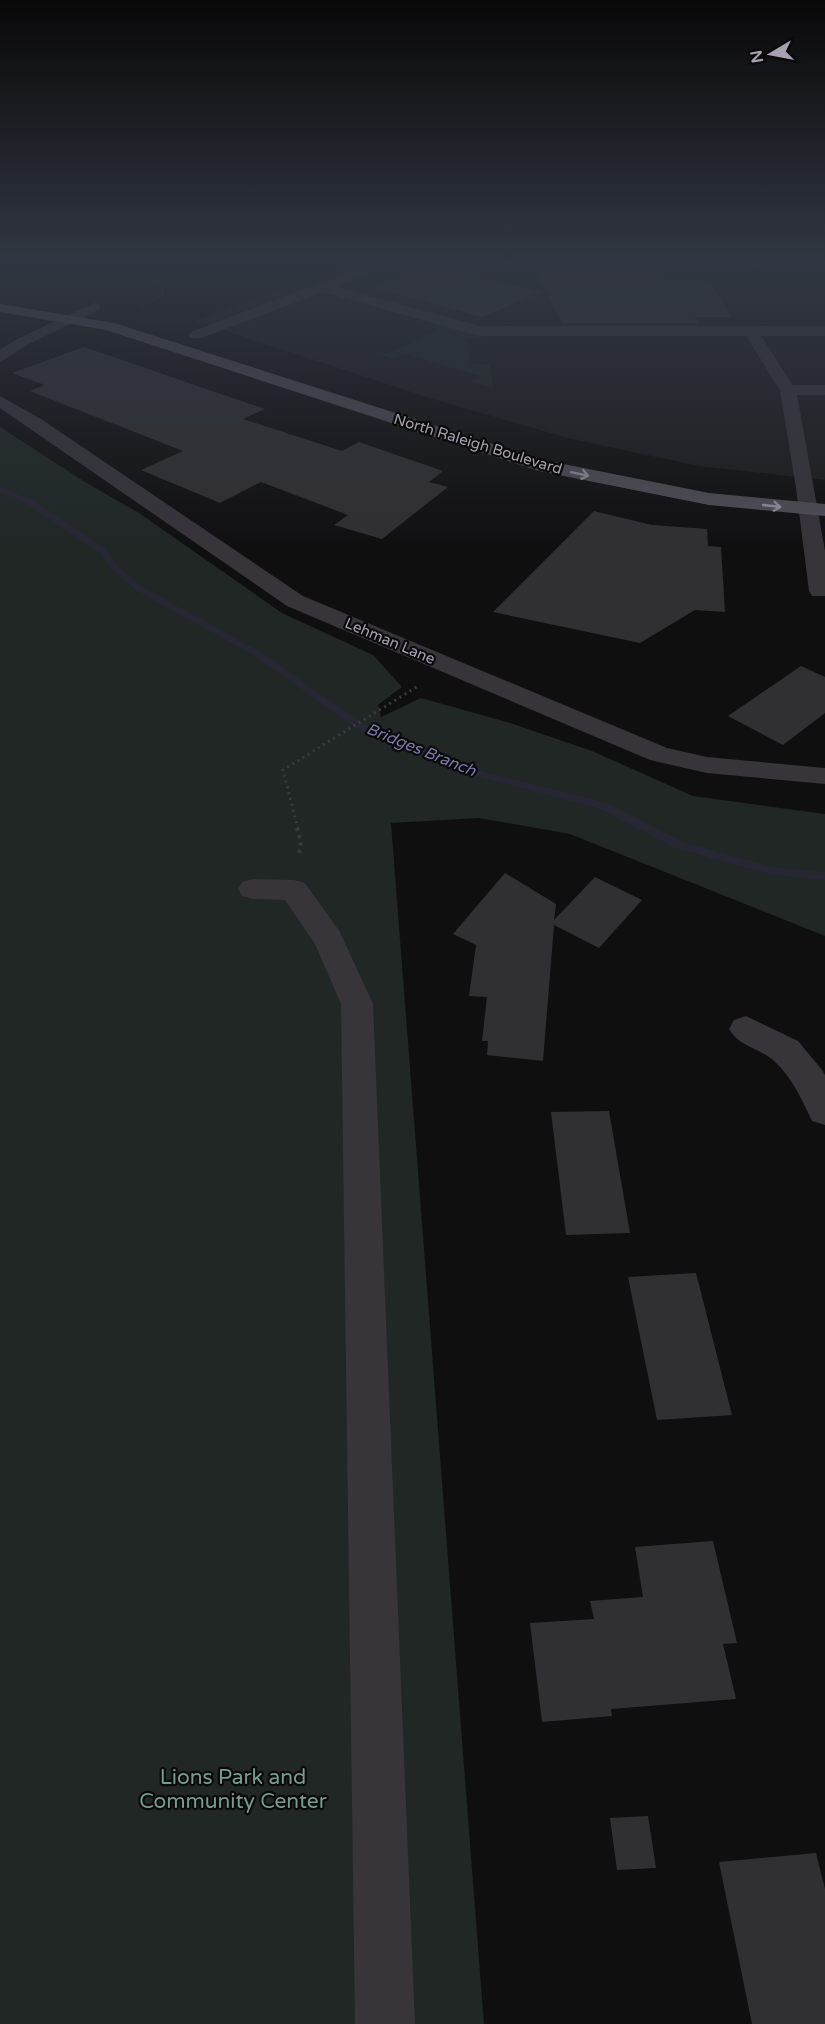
<svg xmlns="http://www.w3.org/2000/svg" width="825" height="2024" font-family="'Varela Round',sans-serif">
	<style>
		.built { fill: #1c1b1d }
		.green { fill: #202725 }
		.lines { fill: none; stroke-linecap: round; stroke-linejoin: round }
		.stream { fill: #272633; fill-rule: evenodd }
		.building { fill: #302f32 }
		.path-far2 { stroke: #3c3a41; stroke-width: 1.5; stroke-dasharray: 1.5 2; stroke-linecap: butt }
		.path-far1 { stroke: #3c3a41; stroke-width: 3; stroke-dasharray: 2 4; stroke-linecap: butt }
		.path { stroke: #3c3a41; stroke-width: 4; stroke-dasharray: 3 4.5; stroke-linecap: butt }
		.minor { fill: #37343a; fill-rule: evenodd }
		.major { fill: #4f4c54; fill-rule: evenodd }
		.oneway { stroke: #958f9e }
		.labels { text-anchor: middle; dominant-baseline: central; stroke-width: 4.5; stroke-linejoin: round; paint-order: stroke }
		.far-street-label { font-size: 15px; fill: #a6a0b0; stroke: #0b0a0b }
		.far-water-label { font-size: 16px; font-style: italic; fill: #7e78ab; stroke: #0b0a0b }
		.near-park-label { font-size: 21px; fill: #789b91; stroke: #0b0a0b }
	</style>
	<rect width="100%" height="100%" fill="#100f10"/>
	<path class="built" d="M 352,263 L 825,263 L 825,480 L 699,466 L 572,439 L 436,400 L 195,321 Z"/>
	<g class="green">
		<path d="M 433,324 L 485,335 L 487,337 L 467,338 L 471,363 L 490,365 L 493,388 L 472,382 L 480,376 L 405,354 L 393,359 L 371,351 L 387,354 L 439,330 L 429,326 Z"/>
		<path d="M 0,427 L 85,482 L 139,513 L 282,613 L 373,655 L 402,687 L 378,705 L 381,717 L 421,698 L 510,723 L 592,751 L 693,796 L 825,814 L 825,936 L 570,834 L 479,818 L 391,823 L 484,2024 L 0,2024 Z"/>
	</g>
	<g class="lines">
		<path class="stream" d="M 0,487 L 33,500 L 106,549 L 118,566 L 143,587 L 259,651 L 364,724 L 484,772 L 608,803 L 683,842 L 773,867 L 825,872 L 825,880 L 773,875 L 675,848 L 600,809 L 476,776 L 356,728 L 253,655 L 137,591 L 112,570 L 100,553 L 27,504 L 0,492 Z"/>
	</g>
	<g class="building">
		<path d="M 581,263 L 618,263 L 620,268 L 659,268 L 665,281 L 710,281 L 731,317 L 695,317 L 698,323 L 562,323 L 536,269 L 578,269 Z"/>
		<path d="M 430,264 L 542,292 L 482,317 L 371,287 Z"/>
		<path d="M 84,347 L 265,409 L 243,419 L 342,451 L 359,442 L 443,471 L 429,482 L 448,487 L 382,539 L 334,525 L 348,515 L 261,482 L 220,503 L 141,470 L 183,451 L 30,391 L 45,385 L 12,373 Z"/>
		<path d="M 594,511 L 652,525 L 707,529 L 708,546 L 721,547 L 725,612 L 695,610 L 640,643 L 493,612 Z"/>
		<path d="M 801,666 L 825,677 L 825,713 L 783,745 L 728,716 Z"/>
		<path d="M 505,873 L 556,904 L 554,920 L 595,877 L 642,900 L 599,948 L 554,925 L 543,1061 L 487,1055 L 488,1041 L 482,1041 L 487,997 L 469,996 L 476,945 L 453,934 Z"/>
		<path d="M 609,1111 L 630,1233 L 566,1235 L 551,1112 Z"/>
		<path d="M 696,1273 L 732,1415 L 657,1420 L 628,1277 Z"/>
		<path d="M 713,1541 L 737,1643 L 723,1644 L 736,1699 L 611,1709 L 612,1716 L 542,1722 L 530,1623 L 594,1619 L 590,1601 L 643,1597 L 635,1547 Z"/>
		<path d="M 648,1816 L 656,1868 L 617,1870 L 610,1818 Z"/>
		<path d="M 816,1853 L 825,1889 L 825,2024 L 752,2024 L 719,1862 Z"/>
	</g>
	<g class="lines">
		<g class="path-far2">
			<path d="M 97,263 L 99,280"/>
			<path d="M 143,306 L 163,294 L 161,283 L 151,277 L 149,263"/>
		</g>
		<path class="path-far1" d="M 298,829 L 283,770 L 418,686"/>
		<path class="path" d="M 297,828 L 301,842 L 299,856"/>
		<g class="minor">
			<path d="M 373,263 L 393,263 L 336,287 L 480,326 L 825,326 L 825,336 L 761,336 L 793,385 L 825,385 L 825,395 L 797,395 L 825,551 L 825,596 L 812,596 L 809,591 L 796,488 L 780,390 L 746,336 L 479,336 L 323,292 L 201,338 L 191,338 L 188,335 L 191,332 Z"/>
			<path d="M 743,263 L 825,263 L 825,269 L 765,270 L 745,266 Z"/>
			<path d="M 94,303 L 99,304 L 101,307 L 99,310 L 29,344 L 0,362 L 0,350 L 19,338 Z"/>
			<path d="M 0,396 L 41,419 L 303,596 L 667,748 L 707,757 L 825,768 L 825,784 L 707,773 L 650,760 L 287,606 L 0,408 Z"/>
			<path d="M 253,879 L 294,880 L 305,883 L 340,932 L 373,1004 L 415,2024 L 355,2024 L 341,1004 L 315,944 L 285,900 L 253,899 L 242,896 L 238,889 L 242,882 Z"/>
			<path d="M 746,1016 L 798,1041 L 822,1070 L 825,1075 L 825,1125 L 812,1121 C 802,1100 792,1077 774,1061 C 760,1048 739,1047 729,1029 L 734,1020 Z"/>
		</g>
		<path class="major" d="M 0,304 L 114,323 L 543,460 L 709,493 L 825,504 L 825,516 L 709,505 L 539,471 L 106,330 L 0,312 Z"/>
	</g>
	<defs><path id="oneway-shaft" d="M-6 0H5M1.5-3L5.5 0L1.5 3" fill="none" stroke-width="1.6" stroke-linecap="round" stroke-linejoin="round" transform="scale(1.5)"/></defs>
	<g class="oneway">
		<use href="#oneway-shaft" transform="translate(580 474) rotate(12)"/>
		<use href="#oneway-shaft" transform="translate(772 506) rotate(6)"/>
	</g>
	<linearGradient id="sky" x2="0" y2="1"><stop stop-color="#090809"/><stop offset="0.48" stop-color="#313742"/><stop offset="1" stop-color="#313742" stop-opacity="0"/></linearGradient>
	<rect width="825" height="546" fill="url(#sky)"/>
	<g class="labels">
		<g class="far-street-label">
			<text transform="translate(478 444) rotate(17)">North Raleigh Boulevard</text>
			<text transform="translate(390 641) rotate(23)">Lehman Lane</text>
		</g>
		<g class="far-water-label">
			<text transform="translate(421 750) rotate(22)">Bridges Branch</text>
		</g>
		<g class="near-park-label">
			<text x="233" y="1777">Lions Park and<tspan x="233" dy="24">Community Center</tspan></text>
		</g>
	</g>
	<g transform="translate(771 54) rotate(260)" stroke="#0b0a0b" stroke-width="4.5" paint-order="stroke">
	<path d="M0-4.5L10 22L0 15L-10 22Z" fill="#a6a0b0"/>
	<text y="-9" font-size="16" font-weight="bold" text-anchor="middle" fill="#a6a0b0">N</text>
	</g>
</svg>
